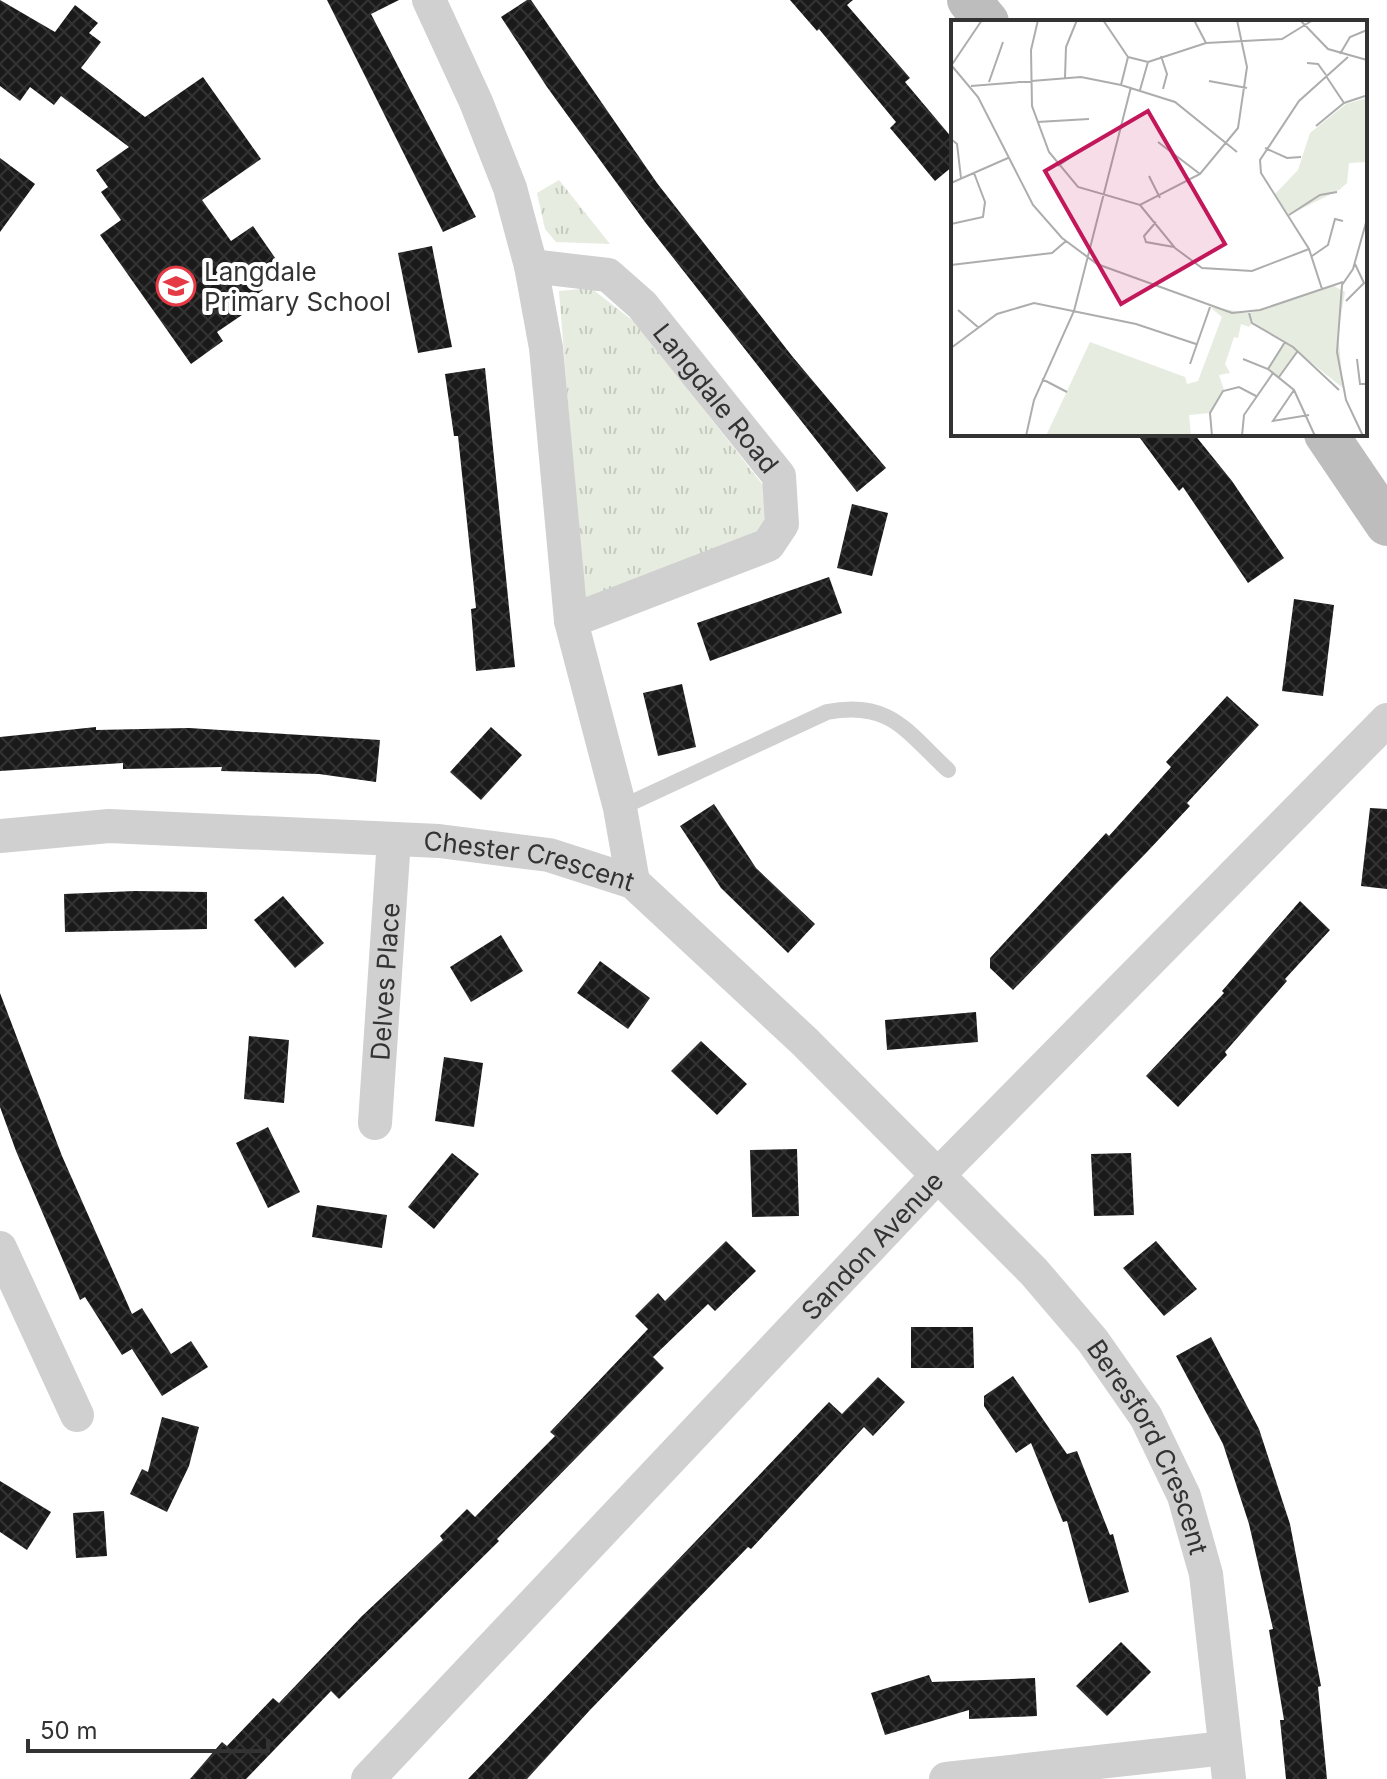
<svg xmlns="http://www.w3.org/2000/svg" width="1387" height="1779" font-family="Inter,sans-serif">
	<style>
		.grass { fill: url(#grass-tufts) }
		.building { fill: url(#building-cross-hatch) }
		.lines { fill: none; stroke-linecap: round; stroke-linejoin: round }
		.lane { stroke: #d0d0d0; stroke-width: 16 }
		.street { stroke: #d0d0d0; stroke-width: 34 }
		.secondary { stroke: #bdbdbd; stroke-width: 44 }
		.labels { text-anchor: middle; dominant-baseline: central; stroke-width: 8; stroke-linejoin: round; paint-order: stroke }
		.poi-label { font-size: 26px; fill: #333; stroke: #fff; text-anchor: start }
		.street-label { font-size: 26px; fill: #333; stroke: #fff }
		.inset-road { fill: none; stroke: #adadad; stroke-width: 2 }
		.view { fill: #c2185b; fill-opacity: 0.15; stroke: #c2185b; stroke-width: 4 }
		.inset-edge { fill: none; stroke: #333; stroke-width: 4 }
	</style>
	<defs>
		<pattern id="grass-tufts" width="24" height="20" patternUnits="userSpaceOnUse" patternTransform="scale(2)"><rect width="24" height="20" fill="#e6ecdf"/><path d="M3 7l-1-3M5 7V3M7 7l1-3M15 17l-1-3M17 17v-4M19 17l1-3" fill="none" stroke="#c6cbc0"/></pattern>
		<pattern id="building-cross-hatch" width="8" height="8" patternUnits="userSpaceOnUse" patternTransform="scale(2)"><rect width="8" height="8" fill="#1a1a1a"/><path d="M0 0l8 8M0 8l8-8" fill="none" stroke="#333"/></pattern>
	</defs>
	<rect width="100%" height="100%" fill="#fff"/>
	<g class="grass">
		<path d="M 559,180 L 610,244 L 556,242 L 545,229 L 537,193 Z"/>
		<path d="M 591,288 L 637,324 L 769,493 L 763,529 L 584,606 L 559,291 Z"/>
	</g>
	<g class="building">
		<path d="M 0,0 L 55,32 L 75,5 L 98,23 L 89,33 L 101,42 L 81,68 L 145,117 L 203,77 L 261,159 L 202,200 L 231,241 L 253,226 L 280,265 L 257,282 L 263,290 L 237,308 L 242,315 L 217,332 L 223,341 L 191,364 L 100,235 L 121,220 L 101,192 L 108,187 L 96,170 L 129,147 L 61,96 L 54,105 L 30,87 L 20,101 L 0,86 Z"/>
		<path d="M 327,0 L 399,0 L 371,14 L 476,217 L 443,232 Z"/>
		<path d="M 527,0 L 531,0 L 657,183 L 792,356 L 886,468 L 857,492 L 645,222 L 547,87 L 501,17 Z"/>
		<path d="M 790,0 L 853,0 L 847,5 L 910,78 L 905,82 L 953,139 L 953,166 L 935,181 L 890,128 L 896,122 L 819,29 L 817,31 Z"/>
		<path d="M 0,158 L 35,184 L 0,232 Z"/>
		<path d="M 432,246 L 452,347 L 418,353 L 398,253 Z"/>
		<path d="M 485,368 L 515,667 L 476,671 L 471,609 L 476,608 L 458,436 L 454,436 L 445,374 Z"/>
		<path d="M 1137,434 L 1194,434 L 1232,481 L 1284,558 L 1248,583 L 1183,487 L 1179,491 Z"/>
		<path d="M 852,504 L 888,513 L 872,576 L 837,568 Z"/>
		<path d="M 829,577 L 842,613 L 710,661 L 697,623 Z"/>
		<path d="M 1294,599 L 1334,605 L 1323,696 L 1282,691 Z"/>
		<path d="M 682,684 L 696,747 L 658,756 L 643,693 Z"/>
		<path d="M 1227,696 L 1259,725 L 1187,803 L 1190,806 L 1147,852 L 1013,990 L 990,968 L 990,958 L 1106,833 L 1109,836 L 1171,767 L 1166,762 Z"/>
		<path d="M 96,727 L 96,730 L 189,728 L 380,740 L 376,782 L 319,774 L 221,771 L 222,767 L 123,769 L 123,763 L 0,771 L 0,737 Z"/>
		<path d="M 491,727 L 522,755 L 481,800 L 450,772 Z"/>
		<path d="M 714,804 L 756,868 L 815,924 L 788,953 L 721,888 L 680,826 Z"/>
		<path d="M 1370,808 L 1387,809 L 1387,889 L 1361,886 Z"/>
		<path d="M 135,891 L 207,892 L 207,929 L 65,932 L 64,894 Z"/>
		<path d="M 283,896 L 324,943 L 295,968 L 254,920 Z"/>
		<path d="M 1300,901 L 1330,930 L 1285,979 L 1287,981 L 1225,1052 L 1227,1055 L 1178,1107 L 1146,1076 L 1224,993 L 1222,991 Z"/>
		<path d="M 501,935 L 523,971 L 471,1002 L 450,967 Z"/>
		<path d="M 600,961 L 650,998 L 628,1029 L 577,993 Z"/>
		<path d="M 0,993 L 62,1156 L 132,1314 L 142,1308 L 171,1354 L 191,1341 L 208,1367 L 162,1396 L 132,1349 L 122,1355 L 85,1297 L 80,1300 L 16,1151 L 0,1107 Z"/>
		<path d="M 976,1012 L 978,1042 L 887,1050 L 885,1020 Z"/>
		<path d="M 249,1036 L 289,1040 L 284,1103 L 244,1099 Z"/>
		<path d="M 701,1041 L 747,1084 L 717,1115 L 671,1071 Z"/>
		<path d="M 444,1057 L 483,1063 L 474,1127 L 435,1121 Z"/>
		<path d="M 268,1127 L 300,1192 L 268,1208 L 236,1143 Z"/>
		<path d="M 797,1149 L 799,1216 L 752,1217 L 750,1150 Z"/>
		<path d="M 452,1153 L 479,1174 L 434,1229 L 408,1207 Z"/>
		<path d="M 1131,1153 L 1134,1215 L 1094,1216 L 1091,1154 Z"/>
		<path d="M 317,1205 L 387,1215 L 382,1248 L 312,1237 Z"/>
		<path d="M 726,1241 L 756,1271 L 715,1311 L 708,1304 L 653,1357 L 664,1368 L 497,1539 L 499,1541 L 339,1699 L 331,1691 L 246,1779 L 190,1779 L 222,1742 L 227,1746 L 273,1698 L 279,1703 L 362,1616 L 443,1540 L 440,1536 L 467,1509 L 475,1517 L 555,1436 L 550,1432 L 648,1329 L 635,1316 L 658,1293 L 665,1301 Z"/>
		<path d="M 1156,1241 L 1197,1289 L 1164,1316 L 1123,1268 Z"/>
		<path d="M 911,1327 L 973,1327 L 974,1368 L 911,1368 Z"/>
		<path d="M 1211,1337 L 1259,1429 L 1290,1524 L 1321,1686 L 1318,1687 L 1327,1779 L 1286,1779 L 1280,1720 L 1284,1720 L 1269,1630 L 1273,1629 L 1249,1524 L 1223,1444 L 1176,1356 Z"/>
		<path d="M 1013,1376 L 1067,1454 L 1077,1451 L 1110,1535 L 1113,1534 L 1129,1592 L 1089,1603 L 1067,1521 L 1063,1522 L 1031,1443 L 1016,1453 L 984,1406 L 984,1396 Z"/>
		<path d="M 878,1377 L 905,1402 L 873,1436 L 864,1427 L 751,1549 L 748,1547 L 590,1710 L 527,1779 L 468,1779 L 829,1402 L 842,1414 Z"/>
		<path d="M 162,1417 L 199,1427 L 189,1466 L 167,1512 L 130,1494 L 142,1469 L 148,1472 Z"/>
		<path d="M 0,1481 L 51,1512 L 27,1550 L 0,1532 Z"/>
		<path d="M 104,1511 L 107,1556 L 76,1558 L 73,1513 Z"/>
		<path d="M 1121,1642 L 1151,1672 L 1107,1716 L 1076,1686 Z"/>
		<path d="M 929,1675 L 932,1682 L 1035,1678 L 1037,1716 L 969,1719 L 969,1710 L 885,1735 L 871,1693 Z"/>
	</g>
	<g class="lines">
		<path class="lane" d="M 620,808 L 827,712 C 890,700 906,731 948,770"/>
		<g class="street">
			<path d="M 429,0 L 476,102 L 510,188 L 531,266 L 546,348 L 571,621 L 620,808 L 633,882"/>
			<path id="s1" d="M 531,266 L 608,275 L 642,305 L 779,476 L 782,524 L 768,545 L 571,621"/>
			<path id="s2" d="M 0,836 L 109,826 L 439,841 L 549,855 L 633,882 L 804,1041 L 1034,1272 L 1093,1341 L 1146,1417 L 1184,1496 L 1206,1574 L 1229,1779"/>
			<path id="s3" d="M 375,1123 L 394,839"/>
			<path d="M 0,1248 L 77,1415"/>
			<path id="s4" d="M 368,1779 L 940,1173 L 1387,720"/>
			<path d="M 946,1779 L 1225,1748"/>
		</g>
		<g class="secondary">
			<path d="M 969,0 L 987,22"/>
			<path d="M 1326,434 L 1387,524"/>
		</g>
	</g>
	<defs>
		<symbol id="school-ring" viewBox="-11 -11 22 22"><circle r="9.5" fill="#fff" stroke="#e63946" stroke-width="1.5"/><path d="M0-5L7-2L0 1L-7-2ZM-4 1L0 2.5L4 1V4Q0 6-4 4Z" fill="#e63946"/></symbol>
	</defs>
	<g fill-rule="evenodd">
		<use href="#school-ring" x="154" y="264" width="44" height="44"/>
	</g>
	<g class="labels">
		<g class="poi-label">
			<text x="204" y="271">Langdale<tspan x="204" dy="30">Primary School</tspan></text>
		</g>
		<g class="street-label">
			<text stroke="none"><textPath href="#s1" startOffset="242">Langdale Road</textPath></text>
			<text stroke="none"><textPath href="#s2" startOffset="532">Chester Crescent</textPath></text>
			<text stroke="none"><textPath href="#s3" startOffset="142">Delves Place</textPath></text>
			<text stroke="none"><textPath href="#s4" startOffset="734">Sandon Avenue</textPath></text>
			<text stroke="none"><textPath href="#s2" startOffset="1410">Beresford Crescent</textPath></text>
		</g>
	</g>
	<g transform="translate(951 20)">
		<rect width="416" height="416" fill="#fff"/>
		<path d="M 416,78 L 416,142 L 398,143 L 396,163 L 388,170 L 338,195 L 324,174 L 347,150 L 359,113 L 395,84 ZM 383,266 L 394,272 L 387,312 L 392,368 L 347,332 L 328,357 L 317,349 L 334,322 L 304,305 L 298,293 Z" fill="#e6ecdf"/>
		<path d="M 385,272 L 383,301 L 377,309 L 373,281 Z" fill="#e6ecdf"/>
		<path d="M 259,287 L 298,293 L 301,303 L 298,307 L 290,304 L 287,318 L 283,317 L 274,344 L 279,353 L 268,355 L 273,370 L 259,393 L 238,395 L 240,416 L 95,416 L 139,322 L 234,357 L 236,364 L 247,361 L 271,297 Z" fill="#e6ecdf"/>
		<path class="inset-road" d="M 87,0 L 80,30 L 81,86 L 98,132 L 127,167 L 189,185 L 249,154 L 287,108 L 296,47 L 286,0M 152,0 L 177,37M 243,0 L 255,23M 349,0 L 377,29 L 416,40M 389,34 L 399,17 L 416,10M 210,36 L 216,54 L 212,69M 197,42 L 255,23 L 331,19 L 362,0M 356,43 L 367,44 L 375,55M 0,46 L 31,0M 1,46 L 27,77 L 82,185 L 111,218 L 146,244 L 281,293 L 309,290 L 392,262M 375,56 L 393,83M 114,58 L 115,27 L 126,0M 258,61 L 296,68M 38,62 L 52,22M 170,65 L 177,37 L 197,42 L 189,70M 20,66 L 130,57 L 170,65 L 224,82 L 286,132M 86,102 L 138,99M 365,106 L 393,83 L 414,76M 0,119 L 6,124 L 10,158M 207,122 L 249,154M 314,128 L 336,138 L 350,137M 107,146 L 127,132M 198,156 L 209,178M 0,163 L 57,138M 189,185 L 224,228 L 251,248 L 301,251 L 358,229M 338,195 L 369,175 L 386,172M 205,202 L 193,216 L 195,222 L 223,227M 0,204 L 32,197 L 34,182 L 23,153M 361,236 L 377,225 L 384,199 L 392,201M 0,245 L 101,233 L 115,221M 371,269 L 358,229 L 310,153 L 309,140 L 348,81 L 397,37M 395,281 L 413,263 L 404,244M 7,290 L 28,308M 298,293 L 301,303 L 342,327 L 388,370M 0,328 L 46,294 L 83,283 L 185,304 L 245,324M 292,339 L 317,349 L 343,370 L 364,416M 406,339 L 409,364 L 416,364M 239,344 L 259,287M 317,349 L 334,322M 328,357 L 346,332M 91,359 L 116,372M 343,370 L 322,401 L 358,395M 75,416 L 83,380 L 123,291 L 180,67M 261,416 L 259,393 L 272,371 L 288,367 L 305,376M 291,416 L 293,395 L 322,353M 412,416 L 395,380 L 386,332 L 391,265 L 402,249 L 416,199"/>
		<path class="view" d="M 197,91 L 274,224 L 170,284 L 94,151 Z"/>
		<rect width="416" height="416" class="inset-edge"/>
	</g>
	<path d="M28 1739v12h240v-12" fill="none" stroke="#333333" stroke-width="4"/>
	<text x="40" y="1739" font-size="24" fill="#333333" stroke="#ffffff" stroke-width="6" paint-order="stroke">50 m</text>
</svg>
